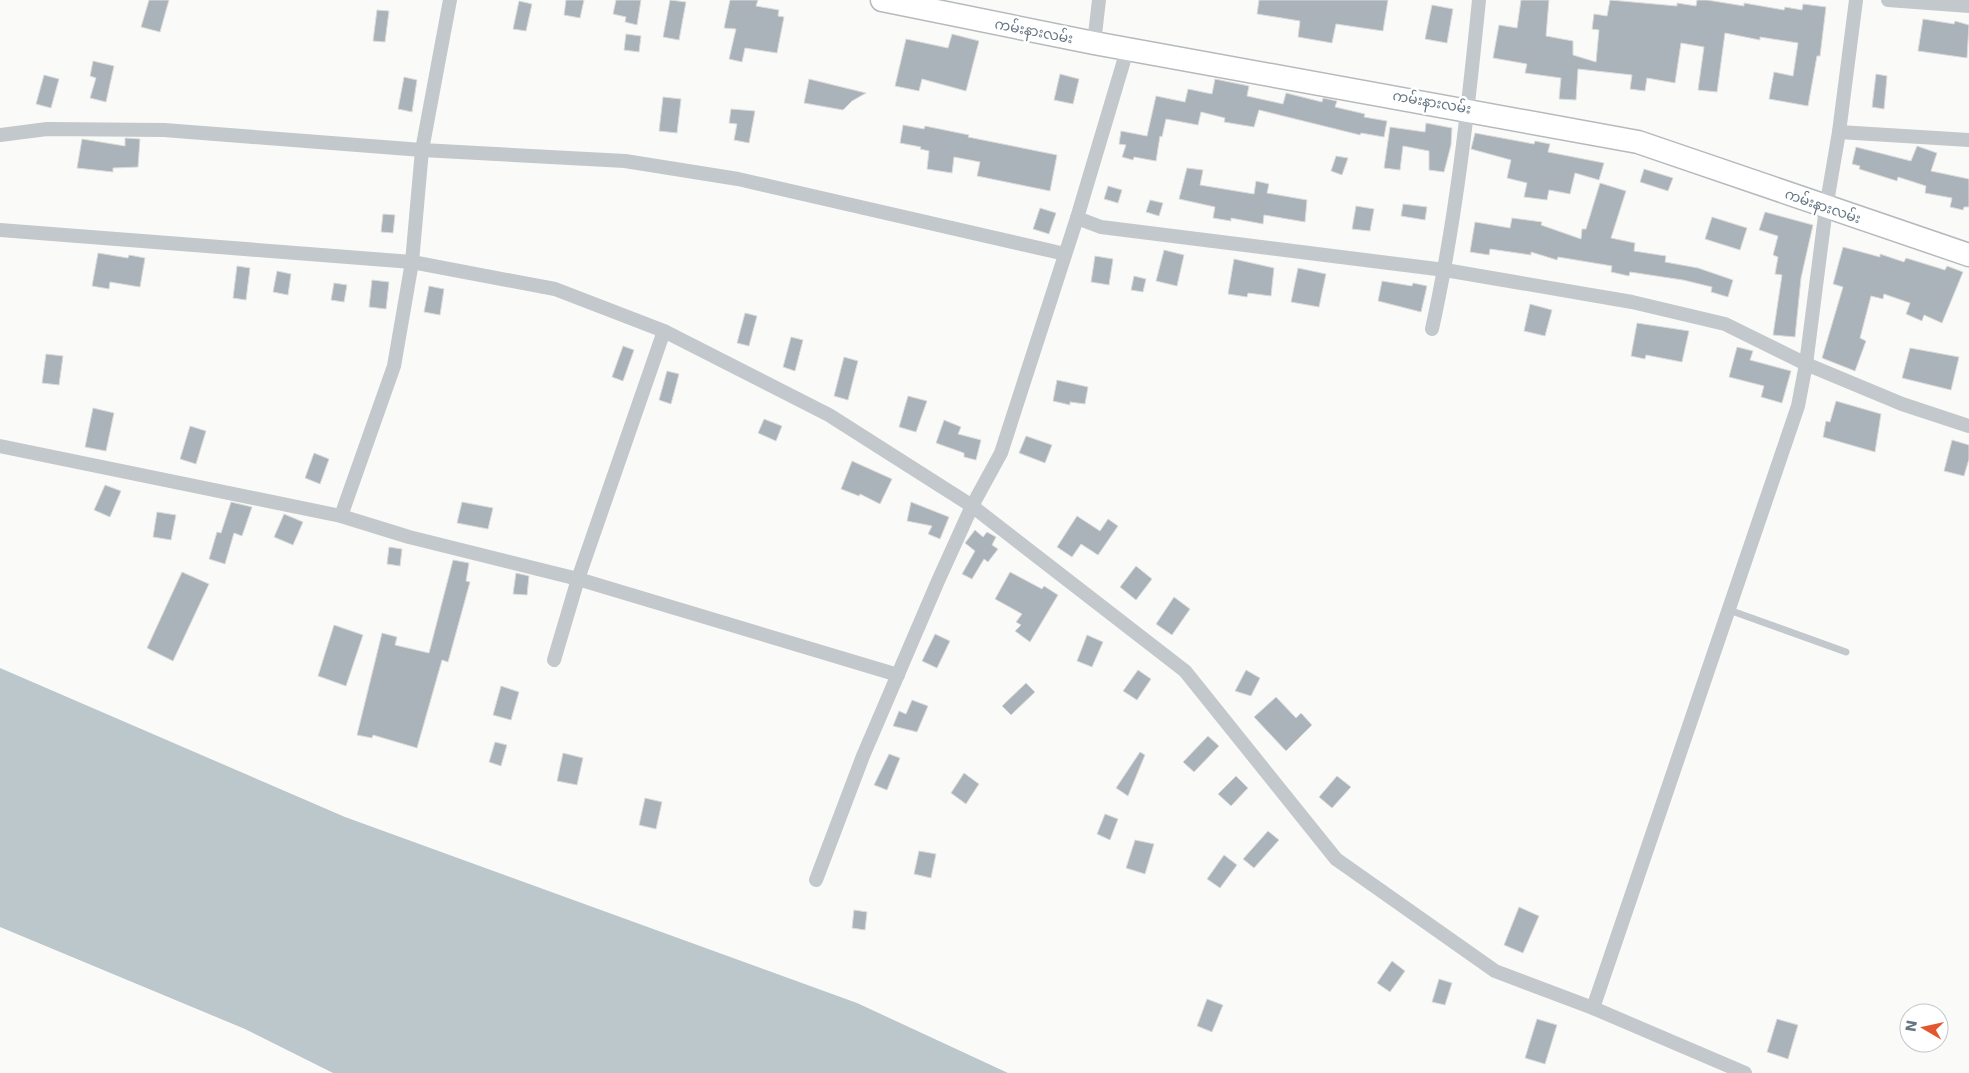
<svg xmlns="http://www.w3.org/2000/svg" width="1969" height="1073" font-family="'DejaVu Sans','Noto Sans Myanmar',sans-serif">
	<style>
		.water { fill: #bbc7cb }
		.building { fill: #aab3b9; stroke: #dcdcda }
		.lines { fill: none; stroke-linecap: round; stroke-linejoin: round }
		.primary-casing { stroke: #b5babe; stroke-width: 25 }
		.service { stroke: #c3c8cc; stroke-width: 7 }
		.minor { stroke: #c3c8cc; stroke-width: 14 }
		.primary { stroke: #fff; stroke-width: 22 }
		.labels { text-anchor: middle; dominant-baseline: central; stroke-width: 5; stroke-linejoin: round; paint-order: stroke }
		.street-label { font-size: 14px; fill: #657683; stroke: #fff }
	</style>
	<rect width="100%" height="100%" fill="#fafaf8"/>
	<path class="water" d="M 0,668 L 345,817 L 857,1003 L 1008,1073 L 333,1073 L 245,1029 L 0,927 Z"/>
	<g class="building">
		<path d="M 149,0 L 169,0 L 160,32 L 141,27 Z"/>
		<path d="M 566,0 L 584,0 L 580,18 L 564,15 Z"/>
		<path d="M 616,0 L 641,0 L 637,25 L 625,22 L 626,17 L 613,14 Z"/>
		<path d="M 670,0 L 686,2 L 679,40 L 663,37 Z"/>
		<path d="M 730,0 L 758,0 L 756,6 L 779,10 L 778,16 L 784,17 L 777,53 L 745,48 L 742,62 L 729,59 L 736,29 L 724,28 Z"/>
		<path d="M 1259,0 L 1388,0 L 1383,31 L 1336,24 L 1332,43 L 1298,37 L 1300,21 L 1257,14 Z"/>
		<path d="M 1521,0 L 1549,0 L 1546,36 L 1573,41 L 1573,55 L 1596,62 L 1599,30 L 1592,29 L 1594,14 L 1607,16 L 1610,0 L 1677,6 L 1677,3 L 1696,6 L 1697,0 L 1707,0 L 1744,6 L 1744,3 L 1784,10 L 1785,7 L 1802,10 L 1803,4 L 1826,7 L 1820,56 L 1817,56 L 1808,106 L 1769,99 L 1774,72 L 1793,76 L 1798,43 L 1760,37 L 1760,40 L 1725,33 L 1717,92 L 1698,90 L 1704,47 L 1681,43 L 1675,83 L 1647,78 L 1645,91 L 1630,89 L 1632,75 L 1578,69 L 1576,100 L 1559,99 L 1561,78 L 1525,73 L 1527,64 L 1493,58 L 1499,25 L 1517,28 Z"/>
		<path d="M 519,1 L 532,4 L 526,31 L 513,29 Z"/>
		<path d="M 1432,5 L 1453,9 L 1447,43 L 1425,39 Z"/>
		<path d="M 377,10 L 389,11 L 385,42 L 373,41 Z"/>
		<path d="M 1923,19 L 1954,24 L 1955,21 L 1969,25 L 1967,58 L 1918,51 Z"/>
		<path d="M 626,34 L 641,36 L 639,52 L 624,50 Z"/>
		<path d="M 952,34 L 979,41 L 966,91 L 922,79 L 919,91 L 895,86 L 906,39 L 948,48 Z"/>
		<path d="M 93,61 L 114,66 L 106,102 L 90,98 L 96,78 L 90,76 Z"/>
		<path d="M 1060,74 L 1079,79 L 1073,104 L 1054,100 Z"/>
		<path d="M 1876,74 L 1887,76 L 1884,109 L 1872,107 Z"/>
		<path d="M 44,75 L 59,79 L 51,108 L 36,104 Z"/>
		<path d="M 404,77 L 417,80 L 412,112 L 398,109 Z"/>
		<path d="M 809,79 L 866,93 L 852,101 L 843,110 L 804,103 Z"/>
		<path d="M 1215,79 L 1249,86 L 1247,96 L 1283,104 L 1286,93 L 1322,102 L 1323,98 L 1337,101 L 1335,107 L 1365,114 L 1364,117 L 1387,121 L 1384,137 L 1361,133 L 1360,135 L 1259,110 L 1254,127 L 1224,122 L 1225,118 L 1201,112 L 1198,125 L 1166,119 L 1162,137 L 1160,136 L 1156,161 L 1134,157 L 1133,160 L 1122,157 L 1126,145 L 1119,144 L 1121,131 L 1147,136 L 1156,96 L 1185,102 L 1188,89 L 1212,94 Z"/>
		<path d="M 663,97 L 681,99 L 677,133 L 659,131 Z"/>
		<path d="M 731,109 L 755,111 L 749,143 L 734,140 L 737,124 L 729,123 Z"/>
		<path d="M 1426,123 L 1452,128 L 1451,145 L 1444,172 L 1429,170 L 1429,151 L 1403,146 L 1400,170 L 1384,168 L 1390,127 L 1425,132 Z"/>
		<path d="M 903,125 L 924,129 L 925,126 L 969,135 L 968,137 L 1057,155 L 1050,191 L 977,176 L 980,162 L 954,157 L 952,173 L 927,169 L 929,151 L 920,149 L 921,147 L 900,143 Z"/>
		<path d="M 1475,133 L 1534,144 L 1535,141 L 1550,144 L 1548,152 L 1604,163 L 1599,180 L 1575,173 L 1570,194 L 1549,190 L 1547,200 L 1524,197 L 1527,183 L 1507,178 L 1511,160 L 1471,149 Z"/>
		<path d="M 125,138 L 140,139 L 138,167 L 113,168 L 113,172 L 77,168 L 82,139 L 125,146 Z"/>
		<path d="M 1917,146 L 1937,153 L 1931,171 L 1969,179 L 1969,207 L 1964,207 L 1963,210 L 1950,207 L 1952,198 L 1925,193 L 1926,186 L 1898,177 L 1897,181 L 1859,169 L 1860,166 L 1852,164 L 1856,147 L 1911,161 Z"/>
		<path d="M 1336,156 L 1348,158 L 1342,175 L 1331,171 Z"/>
		<path d="M 1187,168 L 1203,170 L 1200,185 L 1254,194 L 1256,181 L 1269,184 L 1267,193 L 1307,200 L 1305,222 L 1264,215 L 1263,224 L 1231,218 L 1231,221 L 1213,218 L 1215,207 L 1179,199 Z"/>
		<path d="M 1644,169 L 1673,178 L 1668,191 L 1640,182 Z"/>
		<path d="M 1600,183 L 1626,191 L 1611,238 L 1635,243 L 1634,251 L 1666,256 L 1665,262 L 1698,268 L 1733,280 L 1728,297 L 1711,292 L 1712,287 L 1683,280 L 1630,272 L 1629,276 L 1611,272 L 1612,266 L 1558,257 L 1557,260 L 1531,252 L 1531,255 L 1490,249 L 1489,255 L 1470,252 L 1475,222 L 1510,228 L 1512,218 L 1542,222 L 1541,225 L 1581,239 L 1582,229 L 1586,229 Z"/>
		<path d="M 1108,186 L 1122,190 L 1118,203 L 1104,199 Z"/>
		<path d="M 1150,200 L 1163,203 L 1159,216 L 1146,212 Z"/>
		<path d="M 1403,204 L 1427,207 L 1425,220 L 1401,216 Z"/>
		<path d="M 1356,206 L 1374,209 L 1370,231 L 1352,229 Z"/>
		<path d="M 1040,208 L 1056,213 L 1049,234 L 1033,229 Z"/>
		<path d="M 1765,212 L 1813,225 L 1801,278 L 1795,337 L 1773,335 L 1782,275 L 1775,274 L 1778,257 L 1773,255 L 1778,236 L 1759,230 Z"/>
		<path d="M 383,214 L 395,215 L 393,233 L 381,232 Z"/>
		<path d="M 1712,217 L 1747,228 L 1740,250 L 1705,239 Z"/>
		<path d="M 1843,247 L 1880,257 L 1880,254 L 1904,262 L 1906,258 L 1945,270 L 1947,266 L 1963,272 L 1942,323 L 1924,315 L 1922,321 L 1906,314 L 1910,303 L 1884,294 L 1883,299 L 1871,296 L 1860,338 L 1866,341 L 1855,371 L 1822,358 L 1843,287 L 1833,284 Z"/>
		<path d="M 1164,250 L 1184,255 L 1177,286 L 1156,281 Z"/>
		<path d="M 98,253 L 128,258 L 129,255 L 145,258 L 140,287 L 110,282 L 109,289 L 92,286 Z"/>
		<path d="M 1095,256 L 1113,259 L 1109,285 L 1091,282 Z"/>
		<path d="M 1234,259 L 1274,268 L 1271,296 L 1248,293 L 1247,297 L 1228,294 Z"/>
		<path d="M 237,266 L 250,268 L 246,300 L 233,298 Z"/>
		<path d="M 1298,268 L 1326,274 L 1319,307 L 1291,302 Z"/>
		<path d="M 277,271 L 291,274 L 288,295 L 273,292 Z"/>
		<path d="M 1134,276 L 1146,279 L 1143,292 L 1131,290 Z"/>
		<path d="M 372,280 L 389,282 L 386,309 L 369,307 Z"/>
		<path d="M 1382,281 L 1412,286 L 1413,283 L 1427,286 L 1421,312 L 1378,301 Z"/>
		<path d="M 334,283 L 347,285 L 344,302 L 331,300 Z"/>
		<path d="M 429,286 L 444,289 L 440,315 L 424,312 Z"/>
		<path d="M 1530,304 L 1552,310 L 1545,336 L 1524,331 Z"/>
		<path d="M 745,313 L 757,316 L 749,346 L 737,343 Z"/>
		<path d="M 1637,323 L 1689,331 L 1682,362 L 1646,355 L 1645,359 L 1631,356 Z"/>
		<path d="M 791,337 L 803,340 L 795,371 L 783,367 Z"/>
		<path d="M 623,346 L 634,350 L 623,381 L 612,377 Z"/>
		<path d="M 1737,347 L 1753,351 L 1750,360 L 1791,371 L 1782,403 L 1761,397 L 1764,386 L 1729,377 Z"/>
		<path d="M 1910,348 L 1959,357 L 1951,390 L 1902,378 Z"/>
		<path d="M 46,354 L 63,356 L 59,385 L 42,383 Z"/>
		<path d="M 844,357 L 858,361 L 848,400 L 834,396 Z"/>
		<path d="M 667,371 L 679,374 L 671,404 L 659,400 Z"/>
		<path d="M 1057,380 L 1088,387 L 1085,404 L 1070,402 L 1070,405 L 1053,401 Z"/>
		<path d="M 908,396 L 927,401 L 916,432 L 899,427 Z"/>
		<path d="M 1836,401 L 1881,414 L 1875,452 L 1823,437 L 1826,421 L 1830,422 Z"/>
		<path d="M 93,408 L 114,413 L 106,451 L 85,447 Z"/>
		<path d="M 764,419 L 782,426 L 776,441 L 758,433 Z"/>
		<path d="M 944,420 L 961,427 L 958,434 L 981,440 L 976,460 L 964,457 L 964,453 L 936,443 Z"/>
		<path d="M 190,426 L 206,431 L 196,464 L 180,459 Z"/>
		<path d="M 1026,436 L 1052,445 L 1045,463 L 1019,453 Z"/>
		<path d="M 1952,440 L 1969,445 L 1969,459 L 1964,476 L 1944,471 Z"/>
		<path d="M 314,453 L 329,459 L 320,484 L 305,478 Z"/>
		<path d="M 852,461 L 892,479 L 880,504 L 860,494 L 859,496 L 841,489 Z"/>
		<path d="M 105,485 L 121,491 L 110,517 L 94,510 Z"/>
		<path d="M 231,502 L 252,507 L 242,536 L 234,533 L 225,564 L 209,559 L 217,532 L 221,533 Z"/>
		<path d="M 462,502 L 493,508 L 488,529 L 457,523 Z"/>
		<path d="M 911,502 L 949,517 L 940,539 L 928,534 L 932,526 L 907,521 Z"/>
		<path d="M 157,512 L 176,515 L 171,540 L 153,537 Z"/>
		<path d="M 284,514 L 303,522 L 293,545 L 274,537 Z"/>
		<path d="M 1077,516 L 1100,531 L 1108,519 L 1118,526 L 1098,555 L 1081,544 L 1072,557 L 1057,547 Z"/>
		<path d="M 975,530 L 983,537 L 987,532 L 996,537 L 992,545 L 998,549 L 988,562 L 984,559 L 972,579 L 962,574 L 975,551 L 965,543 Z"/>
		<path d="M 389,547 L 402,549 L 400,566 L 387,564 Z"/>
		<path d="M 453,560 L 469,563 L 466,581 L 470,582 L 448,662 L 442,660 L 417,748 L 373,735 L 372,738 L 357,735 L 382,633 L 397,637 L 395,645 L 429,653 Z"/>
		<path d="M 1136,566 L 1152,579 L 1136,600 L 1120,587 Z"/>
		<path d="M 182,572 L 209,584 L 173,661 L 147,648 Z"/>
		<path d="M 1010,572 L 1042,589 L 1044,586 L 1058,595 L 1030,642 L 1015,631 L 1021,625 L 1016,622 L 1022,614 L 995,599 Z"/>
		<path d="M 516,573 L 529,576 L 527,595 L 513,594 Z"/>
		<path d="M 1174,597 L 1190,609 L 1172,635 L 1156,624 Z"/>
		<path d="M 334,625 L 363,635 L 346,686 L 318,676 Z"/>
		<path d="M 935,634 L 950,641 L 937,668 L 922,661 Z"/>
		<path d="M 1087,635 L 1103,642 L 1092,667 L 1077,661 Z"/>
		<path d="M 1138,670 L 1151,679 L 1137,700 L 1123,691 Z"/>
		<path d="M 1246,670 L 1260,678 L 1251,696 L 1235,691 Z"/>
		<path d="M 1026,683 L 1035,692 L 1011,715 L 1002,706 Z"/>
		<path d="M 501,686 L 519,692 L 511,720 L 493,715 Z"/>
		<path d="M 1276,697 L 1296,718 L 1301,713 L 1312,725 L 1286,751 L 1254,717 Z"/>
		<path d="M 912,700 L 928,706 L 917,732 L 893,726 L 899,711 L 906,714 Z"/>
		<path d="M 1208,736 L 1219,746 L 1194,772 L 1183,762 Z"/>
		<path d="M 495,742 L 507,745 L 501,766 L 489,762 Z"/>
		<path d="M 1140,752 L 1145,755 L 1128,796 L 1116,788 Z"/>
		<path d="M 563,753 L 583,758 L 577,785 L 557,781 Z"/>
		<path d="M 889,754 L 900,758 L 887,790 L 874,785 Z"/>
		<path d="M 964,773 L 979,784 L 966,804 L 951,793 Z"/>
		<path d="M 1236,776 L 1248,788 L 1231,806 L 1218,794 Z"/>
		<path d="M 1337,776 L 1351,787 L 1332,808 L 1319,797 Z"/>
		<path d="M 645,798 L 662,802 L 656,829 L 639,825 Z"/>
		<path d="M 1105,814 L 1118,819 L 1110,840 L 1097,834 Z"/>
		<path d="M 1268,831 L 1279,840 L 1254,868 L 1243,859 Z"/>
		<path d="M 1135,840 L 1154,844 L 1145,874 L 1126,868 Z"/>
		<path d="M 919,851 L 936,854 L 931,878 L 914,874 Z"/>
		<path d="M 1224,855 L 1237,865 L 1220,888 L 1207,879 Z"/>
		<path d="M 1519,907 L 1539,916 L 1523,953 L 1504,945 Z"/>
		<path d="M 854,910 L 867,912 L 865,930 L 852,928 Z"/>
		<path d="M 1392,961 L 1405,971 L 1390,992 L 1377,983 Z"/>
		<path d="M 1439,979 L 1452,983 L 1445,1005 L 1432,1002 Z"/>
		<path d="M 1207,999 L 1223,1005 L 1212,1032 L 1197,1026 Z"/>
		<path d="M 1537,1019 L 1557,1025 L 1545,1064 L 1525,1058 Z"/>
		<path d="M 1777,1019 L 1798,1025 L 1788,1059 L 1767,1052 Z"/>
	</g>
	<g class="lines">
		<defs>
			<path id="primary" d="M 882,0 L 1094,43 L 1638,142 L 1969,255"/>
		</defs>
		<use href="#primary" class="primary-casing"/>
		<path class="service" d="M 1729,610 L 1846,652"/>
		<g class="minor">
			<path d="M 1888,0 L 1969,6"/>
			<path d="M 1094,43 L 1099,0"/>
			<path d="M 1839,132 L 1969,140"/>
			<path d="M 0,135 L 47,129 L 164,130 L 422,150 L 625,161 L 738,179 L 1065,254"/>
			<path d="M 1077,218 L 1101,227 L 1445,270 L 1632,302 L 1725,324 L 1806,364 L 1902,404 L 1969,426"/>
			<path d="M 0,230 L 412,262 L 555,289 L 664,331 L 829,415 L 972,506 L 1185,671 L 1336,859 L 1495,971 L 1593,1008 L 1745,1073"/>
			<path d="M 1432,329 C 1456,220 1468,110 1479,0"/>
			<path d="M 0,446 L 341,516 L 409,537 L 578,579 L 898,675"/>
			<path d="M 341,516 L 394,366 L 412,262 L 422,150 L 450,0"/>
			<path d="M 554,660 L 578,579 L 664,331"/>
			<path d="M 816,880 L 863,756 L 938,581 L 972,506 L 1001,453 L 1077,218 L 1128,47"/>
			<path d="M 1593,1008 L 1798,406 L 1806,364 L 1826,208 L 1839,132 L 1856,0"/>
		</g>
		<use href="#primary" class="primary"/>
	</g>
	<g class="labels">
		<g class="street-label">
			<text transform="translate(1034 31) rotate(11)">ကမ်းနားလမ်း</text>
			<text transform="translate(1432 102) rotate(10)">ကမ်းနားလမ်း</text>
			<text transform="translate(1823 206) rotate(19)">ကမ်းနားလမ်း</text>
		</g>
	</g>
	<g transform="translate(1924 1028) rotate(279)"><circle r="24" fill="#ffffff" stroke="#c1c8cd"/>
	<path d="M0-4L9 19L0 12L-9 19Z" fill="#e4572e"/>
	<text y="-8" font-size="14" font-weight="bold" text-anchor="middle" fill="#657683">N</text>
	</g>
</svg>
